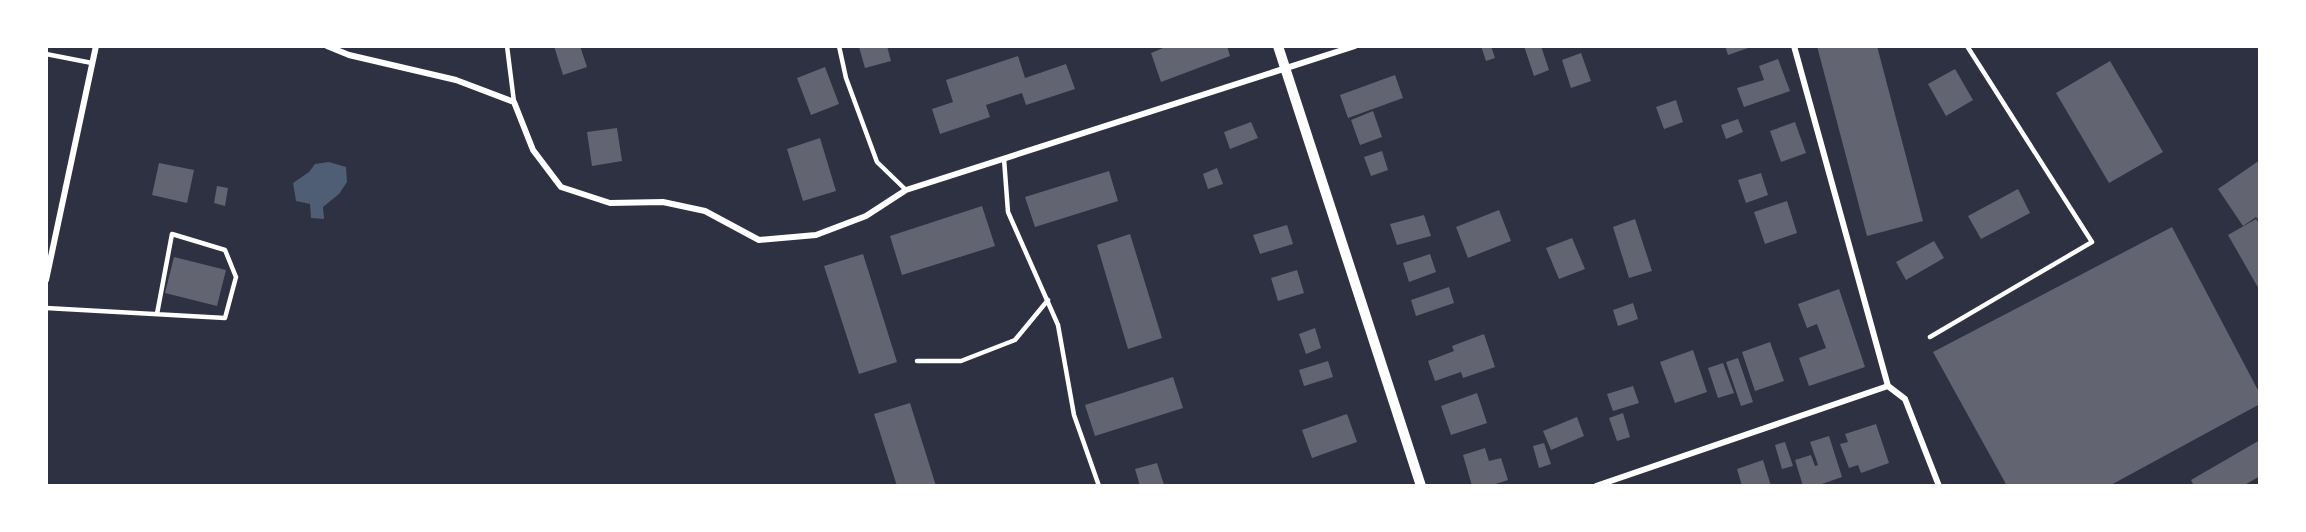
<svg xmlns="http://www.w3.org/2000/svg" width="2306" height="532" font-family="'Open Sans',sans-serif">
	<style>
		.water { fill: #4f5d75 }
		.building { fill: #626471 }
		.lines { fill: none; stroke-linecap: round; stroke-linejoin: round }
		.service { stroke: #fff; stroke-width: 4.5 }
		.minor { stroke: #fff; stroke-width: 6 }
		.tertiary { stroke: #fff; stroke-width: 10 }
	</style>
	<rect width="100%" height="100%" fill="#2d3142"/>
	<path class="water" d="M 329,162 L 346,167 L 347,182 L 339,194 L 323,207 L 324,219 L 311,218 L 310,204 L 296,201 L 293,183 L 309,172 L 315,164 Z"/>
	<g class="building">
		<path d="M 554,46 L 580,46 L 587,67 L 563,75 Z"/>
		<path d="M 887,46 L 891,61 L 865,68 L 859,47 Z"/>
		<path d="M 1168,46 L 1227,46 L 1230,56 L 1161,82 L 1151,53 Z"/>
		<path d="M 1481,46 L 1491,46 L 1495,58 L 1486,61 Z"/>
		<path d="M 1524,46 L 1541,46 L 1549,70 L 1534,76 Z"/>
		<path d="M 1725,46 L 1751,46 L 1751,47 L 1728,55 Z"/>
		<path d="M 1817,46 L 1877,46 L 1923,221 L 1867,236 Z"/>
		<path d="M 1581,53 L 1591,81 L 1571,88 L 1562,60 Z"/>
		<path d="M 1018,56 L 1025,78 L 1066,64 L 1075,89 L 1026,105 L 1022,93 L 986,105 L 990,117 L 940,134 L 932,109 L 953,102 L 946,80 Z"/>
		<path d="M 1778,59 L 1790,91 L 1744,107 L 1737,88 L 1764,80 L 1759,66 Z"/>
		<path d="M 2110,61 L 2163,152 L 2109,183 L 2056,93 Z"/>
		<path d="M 825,67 L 839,104 L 811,115 L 797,78 Z"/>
		<path d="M 1955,69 L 1973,100 L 1946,116 L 1928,84 Z"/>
		<path d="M 1395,75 L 1403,98 L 1348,118 L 1340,95 Z"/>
		<path d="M 1676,100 L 1683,122 L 1664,129 L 1656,107 Z"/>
		<path d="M 1373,111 L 1382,137 L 1360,145 L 1351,120 Z"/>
		<path d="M 1738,119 L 1743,132 L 1726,139 L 1721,125 Z"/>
		<path d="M 1251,122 L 1258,138 L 1230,149 L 1224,132 Z"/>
		<path d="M 1795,122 L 1806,153 L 1781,162 L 1770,131 Z"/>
		<path d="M 617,128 L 622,161 L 592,166 L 587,132 Z"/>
		<path d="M 820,138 L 836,191 L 803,201 L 787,149 Z"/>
		<path d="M 1382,151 L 1388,170 L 1371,176 L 1364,157 Z"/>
		<path d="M 2260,160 L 2260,222 L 2256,217 L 2243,226 L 2218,189 Z"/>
		<path d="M 159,163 L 194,170 L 187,203 L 152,195 Z"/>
		<path d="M 1217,168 L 1223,184 L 1208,189 L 1203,174 Z"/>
		<path d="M 1109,171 L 1118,201 L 1035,227 L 1025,197 Z"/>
		<path d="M 1761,173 L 1768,195 L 1746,203 L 1738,180 Z"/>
		<path d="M 217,186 L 228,188 L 225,206 L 214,203 Z"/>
		<path d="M 2018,189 L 2030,213 L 1981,239 L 1968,216 Z"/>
		<path d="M 1787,201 L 1797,233 L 1765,244 L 1754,212 Z"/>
		<path d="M 982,206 L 995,246 L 902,275 L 890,236 Z"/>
		<path d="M 1499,210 L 1511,241 L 1468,258 L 1456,227 Z"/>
		<path d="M 1424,215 L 1431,236 L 1397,245 L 1390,224 Z"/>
		<path d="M 1635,219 L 1652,271 L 1629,278 L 1613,227 Z"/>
		<path d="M 2256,219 L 2260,224 L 2260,291 L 2228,235 Z"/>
		<path d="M 1287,225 L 1293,244 L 1260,254 L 1253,235 Z"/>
		<path d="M 2172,227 L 2260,394 L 2260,404 L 2109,486 L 2007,486 L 1933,352 Z"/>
		<path d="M 1130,234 L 1162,338 L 1128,349 L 1097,245 Z"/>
		<path d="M 1572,238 L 1585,269 L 1559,279 L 1546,248 Z"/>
		<path d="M 1934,241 L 1944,258 L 1906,280 L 1896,262 Z"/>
		<path d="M 863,254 L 897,362 L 859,374 L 824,266 Z"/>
		<path d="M 1430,254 L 1436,272 L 1409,282 L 1403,263 Z"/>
		<path d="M 174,257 L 226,270 L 217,306 L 165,293 Z"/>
		<path d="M 1297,270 L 1304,293 L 1278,301 L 1271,278 Z"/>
		<path d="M 1449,287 L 1454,303 L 1416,316 L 1411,300 Z"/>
		<path d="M 1839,289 L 1865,367 L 1809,386 L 1799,358 L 1826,348 L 1817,324 L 1807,328 L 1798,304 Z"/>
		<path d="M 1633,303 L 1638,319 L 1618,326 L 1613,310 Z"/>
		<path d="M 1315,328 L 1321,348 L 1306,354 L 1299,334 Z"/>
		<path d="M 1484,334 L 1495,367 L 1463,378 L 1461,372 L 1435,381 L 1428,361 L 1454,351 L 1452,346 Z"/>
		<path d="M 1770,342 L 1784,381 L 1755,391 L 1742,352 Z"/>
		<path d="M 1693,350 L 1707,392 L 1675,403 L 1660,362 Z"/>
		<path d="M 1738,358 L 1753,402 L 1741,406 L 1726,362 Z"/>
		<path d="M 1328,361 L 1333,377 L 1304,386 L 1299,370 Z"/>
		<path d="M 1723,363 L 1734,393 L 1718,398 L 1708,368 Z"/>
		<path d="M 1173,377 L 1183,408 L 1095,436 L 1085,405 Z"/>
		<path d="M 1633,386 L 1639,403 L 1613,411 L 1607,394 Z"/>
		<path d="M 1477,393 L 1487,423 L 1451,435 L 1441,406 Z"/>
		<path d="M 910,403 L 936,486 L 897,486 L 874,414 Z"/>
		<path d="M 1623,413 L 1630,437 L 1617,441 L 1609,418 Z"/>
		<path d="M 1347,414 L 1357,442 L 1312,458 L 1302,430 Z"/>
		<path d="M 1577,417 L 1584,436 L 1551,450 L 1543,431 Z"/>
		<path d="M 1876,424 L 1889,463 L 1861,473 L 1858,465 L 1849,468 L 1840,444 L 1848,442 L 1845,434 Z"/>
		<path d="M 1829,436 L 1842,477 L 1816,486 L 1803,486 L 1795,460 L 1811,455 L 1815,466 L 1818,465 L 1810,442 Z"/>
		<path d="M 2260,440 L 2260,476 L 2243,486 L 2194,486 L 2191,480 Z"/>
		<path d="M 1785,442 L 1793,466 L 1782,469 L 1775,445 Z"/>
		<path d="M 1544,443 L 1551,464 L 1539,468 L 1533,446 Z"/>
		<path d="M 1485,448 L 1489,461 L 1501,458 L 1508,480 L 1489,486 L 1472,486 L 1463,455 Z"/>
		<path d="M 1763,460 L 1771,486 L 1742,486 L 1737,469 Z"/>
		<path d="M 1157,463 L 1164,485 L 1140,486 L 1135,469 Z"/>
	</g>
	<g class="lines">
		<g class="service">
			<path d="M 507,46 L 514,102"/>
			<path d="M 839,46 L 846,78 L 877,162 L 906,190"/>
			<path d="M 46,54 L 92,63"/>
			<path d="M 1004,159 L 1008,212 L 1058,325 L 1074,415 L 1099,486"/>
			<path d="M 46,308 L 225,318 L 236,277 L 225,250 L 172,234 L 157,314"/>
			<path d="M 1930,337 L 2092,242 L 1967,46"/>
			<path d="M 917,361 L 961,361 L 1015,340 L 1048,300"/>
		</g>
		<g class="minor">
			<path d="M 327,46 L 349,55 L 456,80 L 514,102 L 533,150 L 561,187 L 610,203 L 663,202 L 705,211 L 759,240 L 816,235 L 866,216 L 906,190 L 1355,46"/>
			<path d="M 1794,46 L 1888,386 L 1905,399 L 1939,486"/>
			<path d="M 46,280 L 96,46"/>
			<path d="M 1596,486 L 1888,386"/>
		</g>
		<path class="tertiary" d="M 1278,46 L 1421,486"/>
	</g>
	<rect width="2306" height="532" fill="none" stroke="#ffffff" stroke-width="96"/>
</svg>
